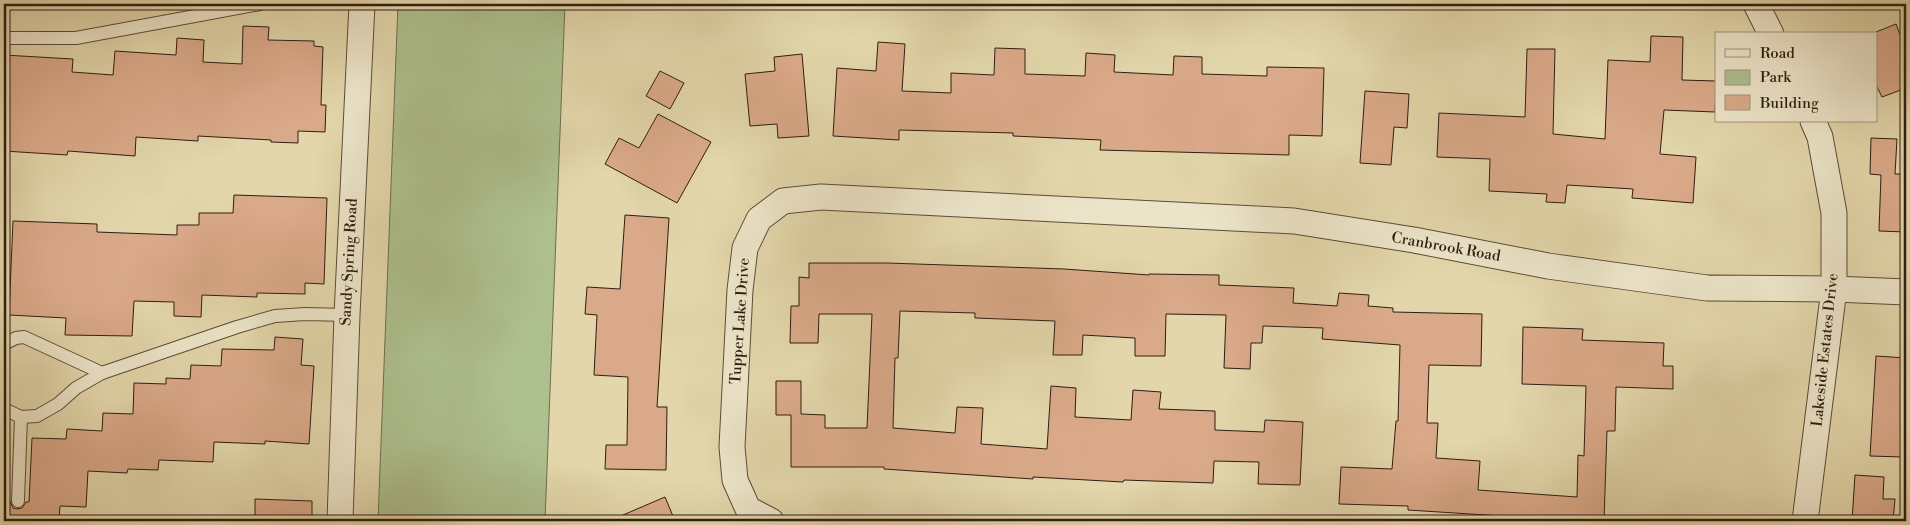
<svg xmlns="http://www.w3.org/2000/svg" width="1910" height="525" font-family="'Libre Bodoni',serif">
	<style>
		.green { fill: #adbf8d; stroke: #6e6e4f }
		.building { fill: #daa989; stroke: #301d11 }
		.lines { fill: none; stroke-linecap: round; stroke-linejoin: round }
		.lane-casing { stroke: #5c4b37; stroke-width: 14 }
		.street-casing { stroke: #5c4b37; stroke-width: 27 }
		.lane { stroke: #ece4c8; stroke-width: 12 }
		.street { stroke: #ece4c8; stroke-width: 25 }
		.labels { text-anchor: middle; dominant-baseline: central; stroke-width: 4; stroke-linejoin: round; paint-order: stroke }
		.street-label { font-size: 15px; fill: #301d11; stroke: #ece4c8 }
	</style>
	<rect width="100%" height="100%" fill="#e2d6aa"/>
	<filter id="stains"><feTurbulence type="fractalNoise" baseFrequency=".004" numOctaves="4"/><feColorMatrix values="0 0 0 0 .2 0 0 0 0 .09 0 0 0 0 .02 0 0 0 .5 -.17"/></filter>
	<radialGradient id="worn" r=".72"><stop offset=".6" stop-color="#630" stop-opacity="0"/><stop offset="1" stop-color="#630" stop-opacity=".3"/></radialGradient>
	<path class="green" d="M 398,4 L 565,4 L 545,521 L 378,521 Z"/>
	<g class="building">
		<path d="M 1896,24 L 1906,50 L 1906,88 L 1882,97 L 1876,85 L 1876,32 Z"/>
		<path d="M 243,26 L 269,27 L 268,40 L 314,41 L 314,46 L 323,47 L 321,105 L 326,105 L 325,132 L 298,131 L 298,143 L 271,142 L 271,140 L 198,136 L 198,141 L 136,137 L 135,156 L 68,151 L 67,155 L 4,151 L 4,55 L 73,59 L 72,72 L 113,75 L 115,51 L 176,55 L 177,38 L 204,40 L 203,62 L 242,64 Z"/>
		<path d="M 1651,36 L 1683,37 L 1682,80 L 1716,81 L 1715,112 L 1664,110 L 1660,154 L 1696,157 L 1693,203 L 1632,198 L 1633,189 L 1567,185 L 1565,203 L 1546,202 L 1547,194 L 1489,191 L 1490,159 L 1437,157 L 1439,113 L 1525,117 L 1527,49 L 1555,49 L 1553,134 L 1605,139 L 1608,60 L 1650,62 Z"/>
		<path d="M 878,42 L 905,44 L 902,91 L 951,93 L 951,73 L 994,75 L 995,48 L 1025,49 L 1025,74 L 1085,76 L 1086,53 L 1115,55 L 1114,72 L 1173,75 L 1174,56 L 1202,57 L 1202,74 L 1267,76 L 1267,67 L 1324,68 L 1322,136 L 1289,135 L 1289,155 L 1100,150 L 1101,140 L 1013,136 L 1013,133 L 899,130 L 899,140 L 833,136 L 837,68 L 876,71 Z"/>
		<path d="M 802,54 L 809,136 L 778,138 L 777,124 L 750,126 L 745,74 L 775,71 L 774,57 Z"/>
		<path d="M 660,71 L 684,83 L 670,109 L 646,96 Z"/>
		<path d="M 1365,91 L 1409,94 L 1407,128 L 1394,127 L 1391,165 L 1360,163 Z"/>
		<path d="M 658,114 L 711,142 L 677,203 L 605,164 L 619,138 L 639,148 Z"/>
		<path d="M 1871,138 L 1897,139 L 1895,174 L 1906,174 L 1906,232 L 1879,231 L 1881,175 L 1870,174 Z"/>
		<path d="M 234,195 L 327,198 L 324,284 L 305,283 L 305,294 L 257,293 L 257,297 L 202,295 L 201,317 L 174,316 L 174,302 L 134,301 L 132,336 L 65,335 L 66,318 L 9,315 L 13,221 L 97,224 L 97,232 L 177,235 L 177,225 L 199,225 L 199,213 L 233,213 Z"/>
		<path d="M 625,215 L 669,218 L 657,407 L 667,407 L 666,470 L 605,469 L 606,445 L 627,445 L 628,377 L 594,375 L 597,315 L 585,314 L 587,287 L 620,289 Z"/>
		<path d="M 809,263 L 887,263 L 1064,269 L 1149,275 L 1149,274 L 1219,275 L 1219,285 L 1294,288 L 1293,303 L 1337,306 L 1339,293 L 1369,295 L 1368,306 L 1393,308 L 1393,312 L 1482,314 L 1481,366 L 1429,365 L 1427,423 L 1438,423 L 1436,458 L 1480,461 L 1478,490 L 1577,497 L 1578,455 L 1584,456 L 1586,386 L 1522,384 L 1523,327 L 1583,329 L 1582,340 L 1664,343 L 1663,366 L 1673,366 L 1673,389 L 1616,387 L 1615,431 L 1607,431 L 1604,521 L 1502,521 L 1502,516 L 1408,510 L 1408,506 L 1339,504 L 1341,467 L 1392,469 L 1396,421 L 1398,421 L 1400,345 L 1322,339 L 1323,328 L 1263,326 L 1262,343 L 1251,343 L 1250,369 L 1224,368 L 1226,315 L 1166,314 L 1165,356 L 1135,356 L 1135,338 L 1083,335 L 1082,355 L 1053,355 L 1055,321 L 975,318 L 975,313 L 900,311 L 898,358 L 895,358 L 893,428 L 955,433 L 957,407 L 983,408 L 981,444 L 1047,449 L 1051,386 L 1076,388 L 1075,417 L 1131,420 L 1133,390 L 1161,392 L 1159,409 L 1215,411 L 1215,430 L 1264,432 L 1265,420 L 1303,422 L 1300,485 L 1258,484 L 1259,462 L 1214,461 L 1213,483 L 1124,480 L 1123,482 L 1033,477 L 1033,479 L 884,469 L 884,467 L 791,467 L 791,415 L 776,415 L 776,381 L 801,381 L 801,414 L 825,415 L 825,428 L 867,428 L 872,314 L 819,314 L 818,343 L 790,343 L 791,306 L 799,306 L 799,277 L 809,278 Z"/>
		<path d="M 275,337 L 303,339 L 301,365 L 314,366 L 309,444 L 265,441 L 265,444 L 214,442 L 213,462 L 159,460 L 158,470 L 128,469 L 127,473 L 88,471 L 86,507 L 60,506 L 59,521 L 4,521 L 4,501 L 10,501 L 13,508 L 17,509 L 22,508 L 26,502 L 29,502 L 32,438 L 66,439 L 67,429 L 102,431 L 103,413 L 133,414 L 134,383 L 166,384 L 166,378 L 190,379 L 191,365 L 221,366 L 222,349 L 274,350 Z"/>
		<path d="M 1876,356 L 1906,358 L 1906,417 L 1905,417 L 1903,457 L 1870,456 Z"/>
		<path d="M 1855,475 L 1884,477 L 1883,499 L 1895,499 L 1893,521 L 1852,521 Z"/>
		<path d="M 665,497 L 675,521 L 609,521 Z"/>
		<path d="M 255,499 L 312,501 L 312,521 L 255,521 Z"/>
	</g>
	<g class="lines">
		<defs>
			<g id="lane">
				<path d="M 4,38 L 76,38 L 260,4"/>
				<path d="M 4,344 L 16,338 L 24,337 L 102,373"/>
				<path d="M 4,409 L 21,417 L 37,416 L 58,404 L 76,388 L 102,373 L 237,327 L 275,316 L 305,314 L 347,315"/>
				<path d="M 18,501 L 21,417"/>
			</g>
			<g id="street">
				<path d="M 1756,4 L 1771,34"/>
				<path d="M 340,521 L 347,315 L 362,4"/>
				<path d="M 771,521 L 748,509 L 735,480 L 732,447 L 740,290 L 745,248 L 759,219 L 783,201 L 821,197 L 1294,221 L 1414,240 L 1548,266 L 1707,288 L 1834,289 L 1906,292"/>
				<path d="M 1805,521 L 1834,289 L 1834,213 L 1820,137 L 1813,121"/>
			</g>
		</defs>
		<use href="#lane" class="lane-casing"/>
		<use href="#street" class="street-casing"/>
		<use href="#lane" class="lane"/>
		<use href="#street" class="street"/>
	</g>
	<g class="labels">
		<g class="street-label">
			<text transform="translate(1446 247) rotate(10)">Cranbrook Road</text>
			<text transform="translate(349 262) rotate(-87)">Sandy Spring Road</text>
			<text transform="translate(740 321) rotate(-86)">Tupper Lake Drive</text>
			<text transform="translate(1825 350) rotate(-84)">Lakeside Estates Drive</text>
		</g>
	</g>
	<rect width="1910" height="525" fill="none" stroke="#e2d6aa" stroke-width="20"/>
	<rect x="5" y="5" width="1900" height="515" fill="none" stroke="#301d11" stroke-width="2.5"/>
	<rect x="10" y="10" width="1890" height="505" fill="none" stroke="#301d11"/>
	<rect x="1715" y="32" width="162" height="90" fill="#ece4c8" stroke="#a1947f"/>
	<rect x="1725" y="49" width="25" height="8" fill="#ece4c8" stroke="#a1947f"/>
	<text x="1760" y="58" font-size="15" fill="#301d11">Road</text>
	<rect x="1725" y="70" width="25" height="15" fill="#adbf8d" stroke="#a1947f"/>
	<text x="1760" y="82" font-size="15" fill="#301d11">Park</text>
	<rect x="1725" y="95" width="25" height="15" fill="#daa989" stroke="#a1947f"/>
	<text x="1760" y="108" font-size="15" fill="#301d11">Building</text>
	<rect width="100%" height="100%" filter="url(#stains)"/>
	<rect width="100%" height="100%" fill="url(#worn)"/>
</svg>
